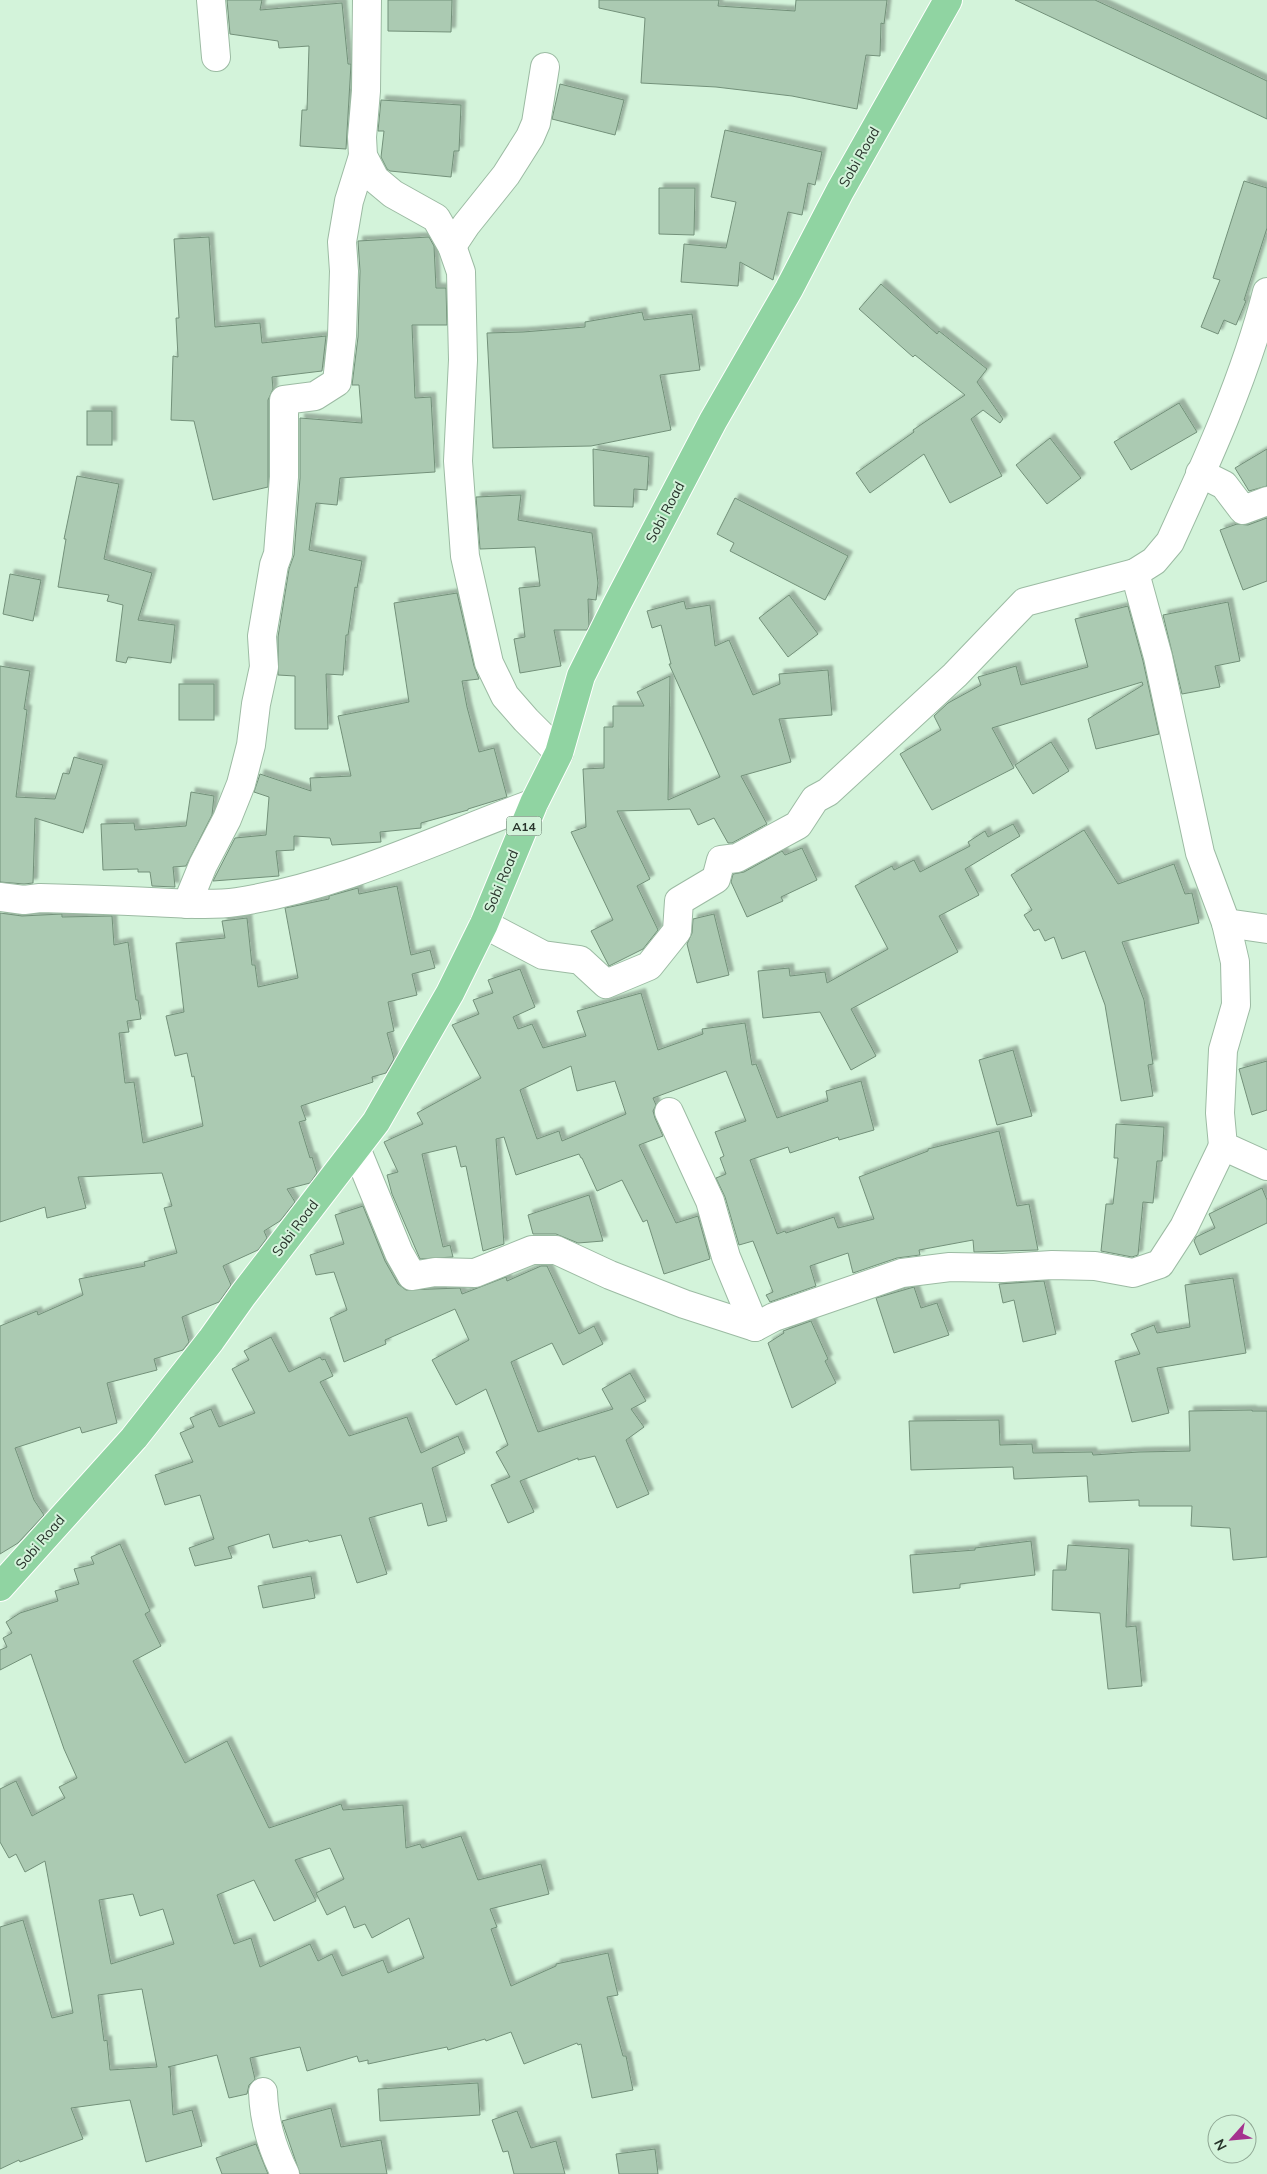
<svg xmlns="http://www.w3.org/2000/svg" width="1267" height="2174" font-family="Mulish,sans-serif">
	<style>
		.building { fill: #abcab2; stroke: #73917a; fill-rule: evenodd; filter: url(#shadow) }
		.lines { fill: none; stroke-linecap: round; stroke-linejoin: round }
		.minor-casing { stroke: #9cbba3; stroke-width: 30 }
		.highway-casing { stroke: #fff; stroke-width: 30 }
		.minor { stroke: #fff; stroke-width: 28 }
		.highway { stroke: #90d4a2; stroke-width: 28 }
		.labels { text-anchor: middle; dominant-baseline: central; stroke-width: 4; stroke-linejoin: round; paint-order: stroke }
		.shield { fill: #d3f3da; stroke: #5b6d60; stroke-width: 1 }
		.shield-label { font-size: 12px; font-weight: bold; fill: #28342b }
		.street-label { font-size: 14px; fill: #28342b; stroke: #d3f3da }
	</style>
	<defs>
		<filter id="shadow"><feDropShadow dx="4.5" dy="-4.5" stdDeviation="1" flood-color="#0004"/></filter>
	</defs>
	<rect width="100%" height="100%" fill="#d3f3da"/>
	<g class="building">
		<path d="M 227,0 L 262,0 L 260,10 L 342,3 L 348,64 L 351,64 L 346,149 L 300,146 L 302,110 L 307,110 L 309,46 L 279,48 L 278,41 L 230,34 Z"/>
		<path d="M 388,0 L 452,0 L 451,32 L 388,31 Z"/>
		<path d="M 599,0 L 719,0 L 718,6 L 795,11 L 796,0 L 887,0 L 884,24 L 881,23 L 880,56 L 866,55 L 857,109 L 792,96 L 716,87 L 641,83 L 645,18 L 599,8 Z"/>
		<path d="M 1015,0 L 1095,0 L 1185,42 L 1267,81 L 1267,119 Z"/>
		<path d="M 560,84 L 624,100 L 615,135 L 552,119 Z"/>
		<path d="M 381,100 L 461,105 L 459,151 L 454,151 L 451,177 L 390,171 L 387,169 L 381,157 L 384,131 L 378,131 Z"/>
		<path d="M 725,130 L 822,152 L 815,185 L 808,183 L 802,215 L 788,212 L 773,280 L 740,262 L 738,286 L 681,282 L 684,244 L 726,248 L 736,202 L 711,197 Z"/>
		<path d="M 1244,181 L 1267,188 L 1267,228 L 1244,300 L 1246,301 L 1236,325 L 1224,320 L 1218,334 L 1201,327 L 1220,280 L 1213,278 Z"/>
		<path d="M 659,188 L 695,188 L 694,235 L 659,234 Z"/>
		<path d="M 209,237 L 215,327 L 260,323 L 262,343 L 326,336 L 322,371 L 272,377 L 273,389 L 268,400 L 268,487 L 213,500 L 194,421 L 171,420 L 173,356 L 178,357 L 176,318 L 179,318 L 174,239 Z"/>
		<path d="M 429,237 L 434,246 L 436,288 L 446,288 L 447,325 L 412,325 L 415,398 L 431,397 L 435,472 L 340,478 L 337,505 L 316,503 L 309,550 L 362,561 L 357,588 L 355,587 L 348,635 L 346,635 L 343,675 L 326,674 L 328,729 L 295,729 L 295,676 L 278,675 L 278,637 L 289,569 L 294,555 L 300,478 L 300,418 L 362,423 L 359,385 L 352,385 L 358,337 L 360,271 L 358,241 Z"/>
		<path d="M 881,284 L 937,334 L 939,331 L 987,369 L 977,382 L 1003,419 L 1000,423 L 983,410 L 971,419 L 1002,476 L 950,503 L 924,454 L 870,493 L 856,473 L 914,432 L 913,430 L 965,395 L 915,355 L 913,357 L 859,309 Z"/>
		<path d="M 642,312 L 644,320 L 692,314 L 700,370 L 660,375 L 671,430 L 591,446 L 493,448 L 487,333 L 523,332 L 585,327 L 585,322 Z"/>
		<path d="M 1179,403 L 1197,432 L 1131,470 L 1114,442 Z"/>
		<rect x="87" y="411" width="25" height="34"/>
		<path d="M 1050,438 L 1081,478 L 1047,504 L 1016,465 Z"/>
		<path d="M 593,449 L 649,457 L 647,490 L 634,489 L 633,507 L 594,506 Z"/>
		<path d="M 1267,449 L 1267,486 L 1249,491 L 1235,468 Z"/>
		<path d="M 77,476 L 119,484 L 104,559 L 152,573 L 138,620 L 175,625 L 171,663 L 128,657 L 126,663 L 116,661 L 123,605 L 107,601 L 109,595 L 58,587 L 66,539 L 64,539 Z"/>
		<path d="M 521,495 L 518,520 L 592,533 L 598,583 L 596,600 L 588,599 L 589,626 L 587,630 L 554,630 L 561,666 L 520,673 L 514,639 L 525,637 L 519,588 L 540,586 L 535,547 L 480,549 L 476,497 Z"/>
		<path d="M 735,498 L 848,556 L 825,600 L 730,551 L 734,543 L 717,534 Z"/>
		<path d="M 1267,518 L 1267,581 L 1243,590 L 1220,530 L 1237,524 L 1248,525 Z"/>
		<path d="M 10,574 L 41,580 L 33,621 L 3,614 Z"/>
		<path d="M 457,593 L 474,666 L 479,679 L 462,681 L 467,707 L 479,752 L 494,748 L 507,797 L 468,809 L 468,810 L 421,823 L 421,828 L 380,832 L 381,842 L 332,845 L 330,838 L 294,836 L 294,850 L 276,851 L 279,876 L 213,881 L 235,838 L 266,835 L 269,797 L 254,792 L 260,774 L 311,791 L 310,778 L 351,776 L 338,716 L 409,702 L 394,603 Z"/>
		<path d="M 789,595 L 818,634 L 788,657 L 759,618 Z"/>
		<path d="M 684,601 L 686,609 L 710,605 L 715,646 L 729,640 L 753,695 L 780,684 L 779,674 L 828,670 L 832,715 L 779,719 L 791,762 L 741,776 L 767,824 L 732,843 L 728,843 L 714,818 L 698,825 L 690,809 L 617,811 L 650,879 L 637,886 L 658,930 L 643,949 L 609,966 L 591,931 L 613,920 L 571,832 L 586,827 L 583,769 L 604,768 L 604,727 L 613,727 L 613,706 L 644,706 L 637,692 L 670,676 L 668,800 L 720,777 L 669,664 L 671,664 L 661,625 L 652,628 L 647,611 Z"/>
		<path d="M 1228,602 L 1240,661 L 1215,666 L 1220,687 L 1182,694 L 1163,615 Z"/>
		<path d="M 1128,606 L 1143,661 L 1159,734 L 1096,749 L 1088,719 L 1143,685 L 1142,682 L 992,728 L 1014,768 L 932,810 L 900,754 L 941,730 L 934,716 L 948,703 L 981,685 L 978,677 L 1016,666 L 1021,685 L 1088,667 L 1075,619 Z"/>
		<path d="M 0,666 L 30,671 L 24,709 L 27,710 L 16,797 L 55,799 L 63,773 L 69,774 L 74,757 L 103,765 L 83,833 L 35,818 L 33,883 L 24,884 L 0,882 Z"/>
		<rect x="179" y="684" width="35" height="36"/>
		<path d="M 1051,742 L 1069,771 L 1033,794 L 1015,765 Z"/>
		<path d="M 191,792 L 214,796 L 212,815 L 186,866 L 173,867 L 175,887 L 152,886 L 150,872 L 138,872 L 138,869 L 103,870 L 101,824 L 134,823 L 135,830 L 186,826 Z"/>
		<path d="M 1013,824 L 1020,836 L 965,869 L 979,895 L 939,916 L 958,952 L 851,1009 L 876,1056 L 851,1070 L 820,1012 L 763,1018 L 758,971 L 789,968 L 790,976 L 825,972 L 827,983 L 888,949 L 855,886 L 892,866 L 894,870 L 914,860 L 920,872 L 970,846 L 968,842 L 985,831 L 988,837 Z"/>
		<path d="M 1084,830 L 1118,884 L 1174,864 L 1185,894 L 1192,893 L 1199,923 L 1122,942 L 1144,1000 L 1153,1064 L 1148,1065 L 1153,1096 L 1121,1101 L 1105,1005 L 1085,951 L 1062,959 L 1054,937 L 1045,941 L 1039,929 L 1034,931 L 1024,915 L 1032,910 L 1011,875 Z"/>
		<path d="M 802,848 L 817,880 L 781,897 L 783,901 L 747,917 L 731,882 L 733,874 L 744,872 L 782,851 L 785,855 Z"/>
		<path d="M 397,886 L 411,955 L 430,950 L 435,968 L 412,974 L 417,995 L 388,1002 L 394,1031 L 387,1033 L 394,1059 L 386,1073 L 372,1077 L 373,1082 L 301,1106 L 306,1120 L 299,1122 L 310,1158 L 312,1157 L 317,1173 L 310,1183 L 287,1189 L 295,1202 L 280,1221 L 264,1231 L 267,1238 L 258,1250 L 223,1266 L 231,1285 L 219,1302 L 182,1317 L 189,1342 L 183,1350 L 154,1359 L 157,1370 L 107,1383 L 117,1423 L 82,1433 L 80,1427 L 15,1448 L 34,1500 L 44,1515 L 18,1543 L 0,1554 L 0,1326 L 37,1311 L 38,1315 L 83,1295 L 79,1279 L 145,1266 L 144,1262 L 177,1253 L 164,1208 L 172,1206 L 162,1173 L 78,1177 L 86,1208 L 47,1218 L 45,1207 L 0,1222 L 0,913 L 22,916 L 62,914 L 62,917 L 112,916 L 114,945 L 128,942 L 136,1000 L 138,1000 L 141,1019 L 127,1021 L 129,1032 L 119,1033 L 125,1083 L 134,1082 L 143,1143 L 203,1126 L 194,1076 L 192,1077 L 187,1053 L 175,1056 L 166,1016 L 184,1012 L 176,943 L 225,938 L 222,921 L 247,918 L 252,965 L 255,965 L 258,987 L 298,978 L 285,908 L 329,899 L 329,896 L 358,888 L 359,894 Z"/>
		<path d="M 714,914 L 729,975 L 697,983 L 687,944 L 692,933 L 693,919 Z"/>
		<path d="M 520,969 L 535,1007 L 513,1017 L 518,1029 L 532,1024 L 543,1048 L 586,1036 L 577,1011 L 641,993 L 658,1050 L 703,1034 L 702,1029 L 745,1023 L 752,1065 L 756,1064 L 777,1118 L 828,1101 L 826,1091 L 861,1081 L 874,1130 L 839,1140 L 838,1137 L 790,1153 L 788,1147 L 750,1160 L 777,1234 L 785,1231 L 786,1233 L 834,1217 L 838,1228 L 874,1219 L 859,1177 L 928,1151 L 928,1149 L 999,1131 L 1017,1206 L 1029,1204 L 1038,1250 L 974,1252 L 973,1240 L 919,1250 L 920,1255 L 897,1258 L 853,1273 L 848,1253 L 810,1266 L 816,1286 L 770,1302 L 766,1295 L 773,1292 L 753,1241 L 739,1245 L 725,1197 L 716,1178 L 726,1174 L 720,1158 L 724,1156 L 715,1132 L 746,1121 L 726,1071 L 653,1098 L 656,1105 L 653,1111 L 655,1118 L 663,1136 L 639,1145 L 676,1223 L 698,1216 L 710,1259 L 664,1274 L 647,1220 L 643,1222 L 622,1180 L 597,1191 L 582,1158 L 581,1158 L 579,1154 L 516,1175 L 504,1137 L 496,1139 L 504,1244 L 483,1251 L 466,1166 L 461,1167 L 456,1146 L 422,1154 L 443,1247 L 450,1245 L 453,1257 L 420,1259 L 392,1194 L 387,1175 L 398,1172 L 384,1142 L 423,1124 L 417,1113 L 481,1078 L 452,1025 L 479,1014 L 473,1000 L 493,993 L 488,980 ZM 571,1066 L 577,1091 L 615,1081 L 626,1114 L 562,1141 L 559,1131 L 537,1139 L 520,1090 Z"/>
		<path d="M 1013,1050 L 1032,1116 L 997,1125 L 979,1060 Z"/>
		<path d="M 1267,1061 L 1267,1110 L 1252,1115 L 1239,1069 Z"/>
		<path d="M 1116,1124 L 1164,1127 L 1162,1161 L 1157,1161 L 1153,1203 L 1143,1202 L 1138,1255 L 1132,1257 L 1101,1251 L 1106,1204 L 1113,1204 L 1118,1158 L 1114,1158 Z"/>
		<path d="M 1262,1188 L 1267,1200 L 1267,1223 L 1200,1255 L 1194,1241 L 1196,1237 L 1215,1228 L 1209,1214 Z"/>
		<path d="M 589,1195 L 603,1241 L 578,1243 L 556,1234 L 533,1234 L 528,1215 Z"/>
		<path d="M 363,1206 L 385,1261 L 398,1284 L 406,1290 L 460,1288 L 462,1294 L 506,1277 L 507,1281 L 541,1266 L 547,1266 L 579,1334 L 594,1326 L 603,1344 L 563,1365 L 552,1343 L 511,1362 L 538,1432 L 613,1409 L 602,1389 L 630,1373 L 646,1401 L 631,1409 L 644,1427 L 626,1440 L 649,1494 L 617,1508 L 595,1456 L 578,1460 L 578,1458 L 520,1481 L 534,1512 L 508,1523 L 491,1485 L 510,1477 L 496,1452 L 508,1445 L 486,1389 L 456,1405 L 432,1360 L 469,1340 L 455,1309 L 385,1340 L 386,1344 L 344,1362 L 330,1318 L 347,1310 L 334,1272 L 316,1275 L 310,1255 L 344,1244 L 335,1215 Z"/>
		<path d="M 1233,1278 L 1246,1353 L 1157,1368 L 1169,1413 L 1132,1422 L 1115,1361 L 1140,1354 L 1131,1334 L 1154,1325 L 1157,1333 L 1190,1327 L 1185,1285 Z"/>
		<path d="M 1044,1281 L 1056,1334 L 1023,1342 L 1014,1300 L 1003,1303 L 999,1284 Z"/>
		<path d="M 914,1287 L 921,1308 L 937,1303 L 949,1335 L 894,1353 L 876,1298 Z"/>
		<path d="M 811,1321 L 828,1359 L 825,1361 L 836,1383 L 792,1408 L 768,1343 L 784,1333 L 783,1331 Z"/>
		<path d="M 271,1337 L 289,1372 L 320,1357 L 322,1360 L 325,1359 L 333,1376 L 320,1382 L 349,1436 L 407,1417 L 421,1453 L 458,1436 L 465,1453 L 432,1468 L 447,1521 L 428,1526 L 422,1503 L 369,1518 L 387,1574 L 357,1583 L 341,1535 L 309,1542 L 308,1540 L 273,1548 L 269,1534 L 228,1547 L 232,1558 L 195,1566 L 189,1548 L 214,1539 L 200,1495 L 165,1505 L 155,1475 L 193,1462 L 180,1433 L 194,1427 L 190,1418 L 211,1409 L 219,1427 L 255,1413 L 232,1369 L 249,1360 L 244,1351 Z"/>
		<path d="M 1252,1410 L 1252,1411 L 1267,1411 L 1267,1557 L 1233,1560 L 1230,1528 L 1191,1526 L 1192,1506 L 1139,1506 L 1139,1500 L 1089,1502 L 1087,1476 L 1014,1479 L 1013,1467 L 911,1470 L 909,1421 L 999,1420 L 1000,1445 L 1032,1444 L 1033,1453 L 1092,1452 L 1093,1455 L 1139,1452 L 1190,1451 L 1189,1411 Z"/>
		<path d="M 1031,1541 L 1035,1575 L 960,1584 L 960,1588 L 913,1593 L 910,1555 L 975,1550 L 975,1548 Z"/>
		<path d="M 120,1544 L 150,1611 L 145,1614 L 161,1646 L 133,1661 L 185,1763 L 227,1741 L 269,1828 L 341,1804 L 343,1810 L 403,1805 L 406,1848 L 420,1844 L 422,1848 L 461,1836 L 478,1880 L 541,1864 L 549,1894 L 490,1909 L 497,1927 L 491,1929 L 511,1986 L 556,1966 L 556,1964 L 608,1953 L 618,1995 L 607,1997 L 623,2056 L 626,2056 L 633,2090 L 592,2098 L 581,2044 L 578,2045 L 577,2043 L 524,2064 L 511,2032 L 486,2041 L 485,2039 L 448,2050 L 447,2047 L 368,2064 L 368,2060 L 359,2062 L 357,2056 L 307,2071 L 300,2047 L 250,2058 L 255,2079 L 249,2085 L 247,2094 L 229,2098 L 217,2055 L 168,2067 L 170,2067 L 173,2115 L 192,2110 L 202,2146 L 146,2162 L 130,2100 L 71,2108 L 83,2139 L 20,2162 L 19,2160 L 0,2169 L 0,1927 L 23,1920 L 52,2018 L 73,2013 L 45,1861 L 25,1872 L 16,1854 L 9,1858 L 0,1842 L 0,1789 L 16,1781 L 32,1816 L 65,1798 L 59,1787 L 77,1778 L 64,1749 L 31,1654 L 0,1670 L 0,1650 L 7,1647 L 3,1638 L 12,1633 L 6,1622 L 20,1613 L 58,1601 L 55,1591 L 79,1584 L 74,1569 L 94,1564 L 91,1557 ZM 330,1848 L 344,1879 L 316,1893 L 327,1915 L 345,1906 L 354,1928 L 365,1924 L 372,1938 L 409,1918 L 424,1958 L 388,1973 L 383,1960 L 342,1976 L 332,1954 L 318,1961 L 310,1944 L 260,1967 L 251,1938 L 234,1944 L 217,1895 L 254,1880 L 274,1921 L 316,1901 L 295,1860 ZM 133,1894 L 140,1916 L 163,1909 L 174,1944 L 111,1964 L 99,1900 ZM 142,1989 L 157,2067 L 110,2070 L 107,2040 L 104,2041 L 98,1995 Z"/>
		<path d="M 1068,1545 L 1129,1549 L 1126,1627 L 1136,1626 L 1142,1686 L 1108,1689 L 1100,1613 L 1052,1610 L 1053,1570 L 1066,1570 Z"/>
		<path d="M 311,1576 L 315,1598 L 263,1608 L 258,1586 Z"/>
		<path d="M 478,2083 L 480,2115 L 380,2121 L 378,2089 Z"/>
		<path d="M 331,2108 L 341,2147 L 381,2140 L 387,2174 L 300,2174 L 282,2121 Z"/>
		<path d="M 517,2111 L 531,2148 L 556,2141 L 565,2174 L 514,2174 L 508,2151 L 503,2152 L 492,2120 Z"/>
		<path d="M 256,2144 L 268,2174 L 222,2174 L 216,2158 Z"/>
		<path d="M 655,2149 L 658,2174 L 619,2174 L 616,2154 Z"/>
	</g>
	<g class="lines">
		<defs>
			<g id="minor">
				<path d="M 211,0 L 216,57"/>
				<path d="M 367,0 L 366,91 L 362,137 L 363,156 L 375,179 L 393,194 L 436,218 L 452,246 L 461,272 L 463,360 L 458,461 L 465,556 L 489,663 L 505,696 L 526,720 L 559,753"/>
				<path d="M 452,246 L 466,225 L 506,175 L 530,137 L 536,123 L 545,67"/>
				<path d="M 1267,292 C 1245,378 1207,461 1170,542 L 1154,561 L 1135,573 L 1158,657 L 1200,853 L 1226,923 L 1235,962 L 1236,1005 L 1223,1050 L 1220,1113 L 1223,1146 L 1267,1166"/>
				<path d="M 1200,473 L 1224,485 L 1243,510 L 1267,501"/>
				<path d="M 0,897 L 24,900 L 40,898 C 77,899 113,900 150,902 C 176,903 211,906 237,902 C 341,886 436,839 534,803"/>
				<path d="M 187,904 L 203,865 L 227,819 L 241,784 L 251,745 L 256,704 L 264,667 L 262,636 L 274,565 L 278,554 L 284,477 L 284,400 L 315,396 L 337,382 L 342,336 L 344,271 L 342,242 L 349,201 L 363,156"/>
				<path d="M 1226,923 L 1267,929"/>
				<path d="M 484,924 L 543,955 L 580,960 L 606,984 L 649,966 L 677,931 L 679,901 L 716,879 L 721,860 L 737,858 L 798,825 L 815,799 L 828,792 L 955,675 L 1025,602 L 1135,573"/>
				<path d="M 669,1112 L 710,1201 L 726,1257 L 755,1327"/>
				<path d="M 356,1148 L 399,1253 L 412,1276 L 435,1272 L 475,1273 L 532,1250 L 556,1250 L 610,1275 L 684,1304 L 755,1327 L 774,1317 L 902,1273 L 950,1267 L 1003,1268 L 1052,1265 L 1095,1266 L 1133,1273 L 1160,1264 L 1184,1227 L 1223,1146"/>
				<path d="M 263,2092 C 264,2122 272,2148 285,2174"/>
			</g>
			<path id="highway" d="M 0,1587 L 134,1438 L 211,1340 L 243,1295 L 376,1122 L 450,993 L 484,924 L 534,803 L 559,753 L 581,676 L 617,604 L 713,421 L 789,289 L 840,191 L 948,0"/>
		</defs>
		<use href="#minor" class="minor-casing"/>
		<use href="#highway" class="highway-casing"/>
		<use href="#minor" class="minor"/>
		<use href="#highway" class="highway"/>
	</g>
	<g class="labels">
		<rect class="shield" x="506.5" y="816.5" width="35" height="19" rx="4"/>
		<g class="shield-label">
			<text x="524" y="826">A14</text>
		</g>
		<g class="street-label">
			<text transform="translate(859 157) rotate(-60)">Sobi Road</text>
			<text transform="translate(665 512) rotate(-62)">Sobi Road</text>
			<text transform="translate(501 881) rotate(-67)">Sobi Road</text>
			<text transform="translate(295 1228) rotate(-53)">Sobi Road</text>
			<text transform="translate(40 1542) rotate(-49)">Sobi Road</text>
		</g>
	</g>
	<g transform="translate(1232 2139) rotate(243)"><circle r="24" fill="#d3f3da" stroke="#8fa794"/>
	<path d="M0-4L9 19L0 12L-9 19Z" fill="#a5338f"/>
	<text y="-8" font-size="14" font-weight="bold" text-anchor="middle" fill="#28342b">N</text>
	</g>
</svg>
